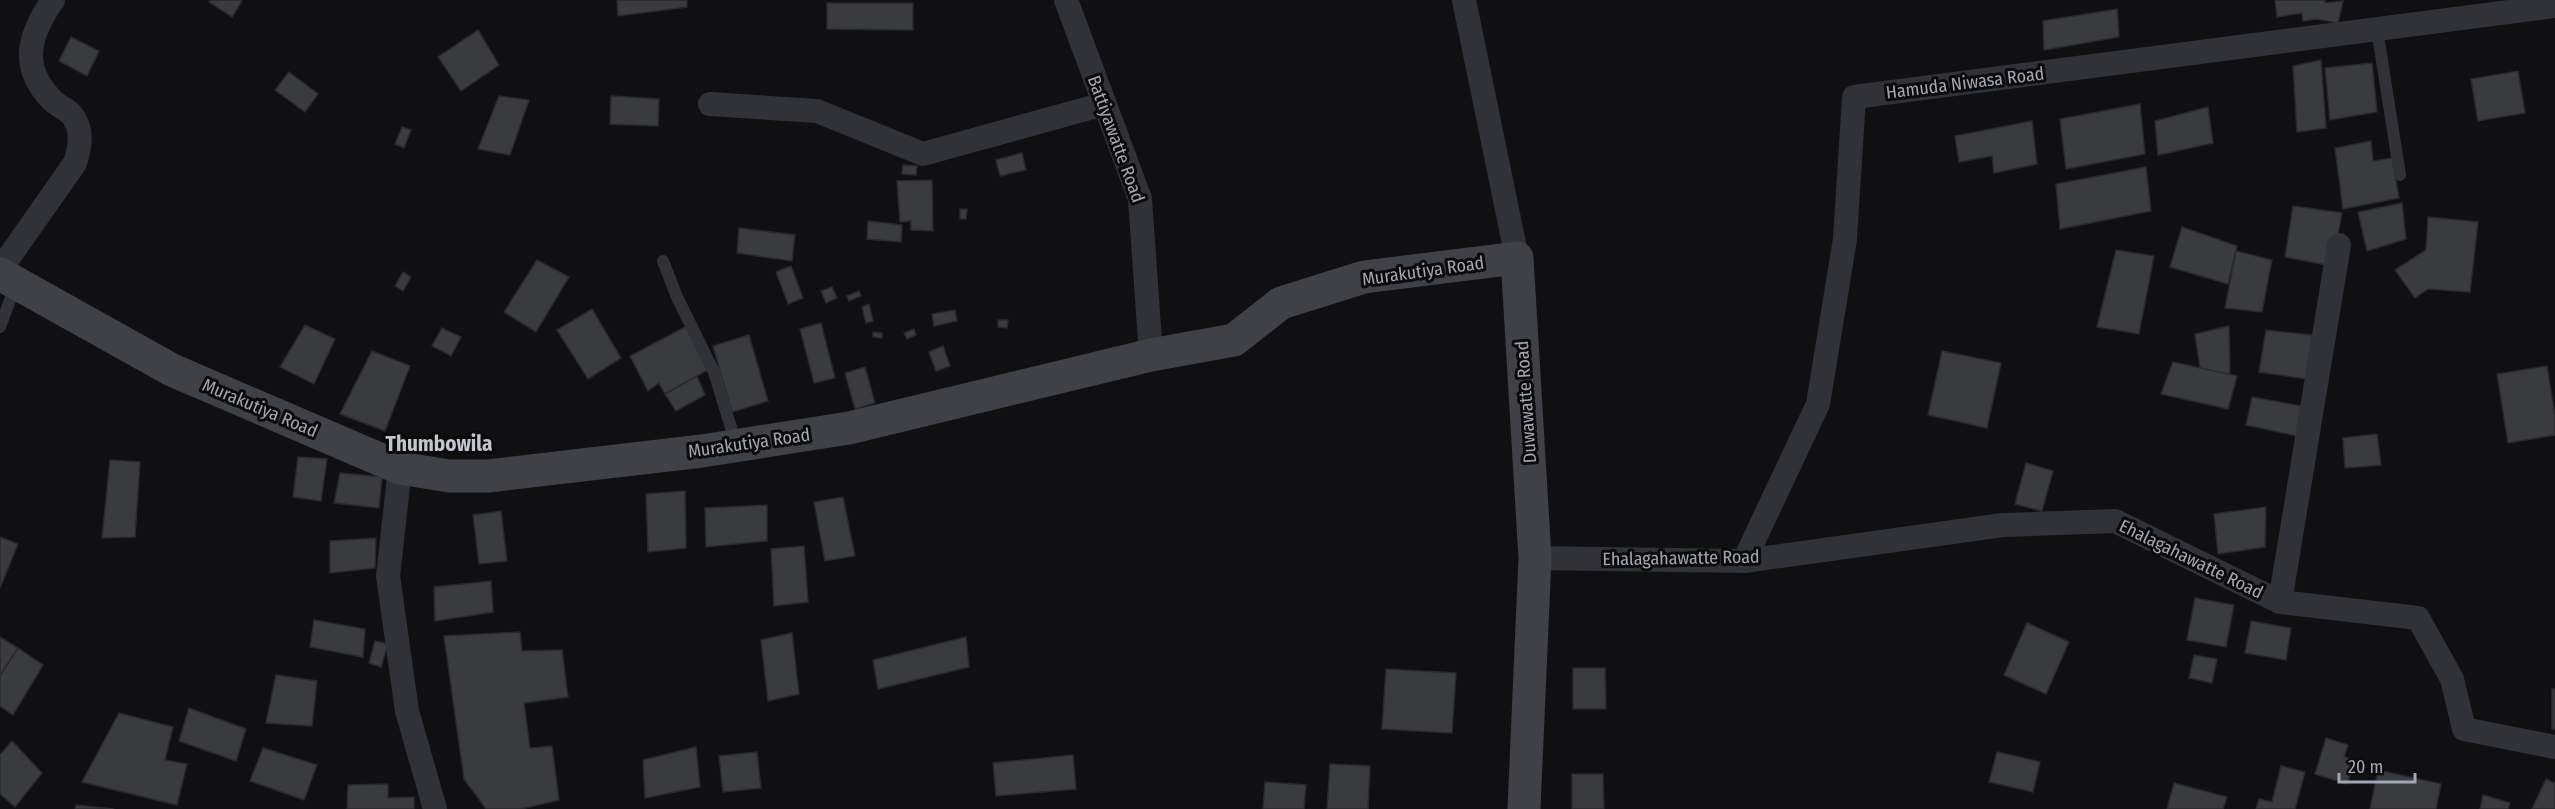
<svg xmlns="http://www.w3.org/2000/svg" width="2555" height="809" font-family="'Fira Sans Condensed',sans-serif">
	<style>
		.building { fill: #3a3b3f; stroke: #2a2a2e; stroke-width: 1.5 }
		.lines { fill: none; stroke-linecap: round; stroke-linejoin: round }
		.lane { stroke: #313237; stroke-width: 12 }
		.street { stroke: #313237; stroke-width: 24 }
		.secondary { stroke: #3f4147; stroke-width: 33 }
		.labels { text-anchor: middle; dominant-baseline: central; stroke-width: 6; stroke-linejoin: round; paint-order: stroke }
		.street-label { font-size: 18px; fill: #a1a7b3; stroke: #0b0b0d }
		.quarter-label { font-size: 21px; font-weight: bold; fill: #c2c6cf; stroke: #0b0b0d }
	</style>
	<rect width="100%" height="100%" fill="#101012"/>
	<g class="building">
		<path d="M 210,0 L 240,0 L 242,1 L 232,17 L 209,2 Z"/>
		<path d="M 617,0 L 687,0 L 687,7 L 618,16 Z"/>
		<path d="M 2275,0 L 2325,0 L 2325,3 L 2343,1 L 2338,23 L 2317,19 L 2303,21 L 2302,13 L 2277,17 Z"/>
		<path d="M 827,3 L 913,3 L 913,30 L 827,29 Z"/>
		<path d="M 2117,9 L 2119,37 L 2044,50 L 2043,21 Z"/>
		<path d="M 478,30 L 499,65 L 461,91 L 438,57 Z"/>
		<path d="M 71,37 L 99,51 L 87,76 L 59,61 Z"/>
		<path d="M 2321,60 L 2326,128 L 2297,132 L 2293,66 Z"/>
		<path d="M 2372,63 L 2377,112 L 2330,120 L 2325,68 Z"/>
		<path d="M 2518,71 L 2525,113 L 2478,121 L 2471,79 Z"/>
		<path d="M 289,72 L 318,94 L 305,112 L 275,90 Z"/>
		<path d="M 499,96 L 529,100 L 510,155 L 478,149 Z"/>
		<path d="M 611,96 L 659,99 L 658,126 L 610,124 Z"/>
		<path d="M 2140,104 L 2145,154 L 2066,169 L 2060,119 Z"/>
		<path d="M 2208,107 L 2213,143 L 2158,155 L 2155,121 Z"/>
		<path d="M 2032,121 L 2037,164 L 1994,173 L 1992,156 L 1959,162 L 1955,136 Z"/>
		<path d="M 402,127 L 411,130 L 404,148 L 395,144 Z"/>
		<path d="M 2371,141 L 2373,161 L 2392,158 L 2399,198 L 2343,209 L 2335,148 Z"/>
		<path d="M 1022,153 L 1026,170 L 1000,176 L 996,160 Z"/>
		<path d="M 903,165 L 917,166 L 916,175 L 902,174 Z"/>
		<path d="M 2146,167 L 2151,211 L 2060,229 L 2056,184 Z"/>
		<path d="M 932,180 L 933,231 L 911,230 L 911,221 L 900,222 L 897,181 Z"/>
		<path d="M 2402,203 L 2406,239 L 2367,251 L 2358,212 Z"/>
		<path d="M 2293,206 L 2342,213 L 2332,266 L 2285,257 Z"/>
		<path d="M 960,209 L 967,209 L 966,219 L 960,219 Z"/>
		<path d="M 2428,217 L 2478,222 L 2470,292 L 2428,289 L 2415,298 L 2395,270 L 2426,250 Z"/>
		<path d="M 868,221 L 902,225 L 901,242 L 867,239 Z"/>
		<path d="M 2182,227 L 2237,246 L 2228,284 L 2170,267 Z"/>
		<path d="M 739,228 L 795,235 L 792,261 L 737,253 Z"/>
		<path d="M 2116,250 L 2154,256 L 2139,334 L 2097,327 Z"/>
		<path d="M 2236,251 L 2272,260 L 2262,312 L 2225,308 Z"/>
		<path d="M 537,260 L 569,277 L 536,332 L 504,312 Z"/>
		<path d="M 791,266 L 803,298 L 788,304 L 776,272 Z"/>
		<path d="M 403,272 L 411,277 L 403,291 L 395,286 Z"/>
		<path d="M 832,287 L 837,298 L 826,303 L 821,291 Z"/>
		<path d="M 859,291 L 861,296 L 849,301 L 847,296 Z"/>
		<path d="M 869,304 L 873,321 L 866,323 L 862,307 Z"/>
		<path d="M 592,309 L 621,358 L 588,379 L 557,330 Z"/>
		<path d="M 955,310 L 957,321 L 934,326 L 932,314 Z"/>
		<path d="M 998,320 L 1008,320 L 1007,328 L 998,327 Z"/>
		<path d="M 821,323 L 835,378 L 814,383 L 800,329 Z"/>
		<path d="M 305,325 L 335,339 L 314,384 L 280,367 Z"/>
		<path d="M 687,326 L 711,368 L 665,394 L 659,383 L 648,391 L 630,356 Z"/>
		<path d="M 2229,326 L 2230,375 L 2200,368 L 2195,334 Z"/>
		<path d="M 442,328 L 461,337 L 451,356 L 432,346 Z"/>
		<path d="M 914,329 L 916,335 L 907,339 L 904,333 Z"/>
		<path d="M 2266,330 L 2312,335 L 2306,379 L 2259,372 Z"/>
		<path d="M 873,332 L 882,333 L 882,338 L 873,337 Z"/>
		<path d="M 749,335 L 768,401 L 732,412 L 713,346 Z"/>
		<path d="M 943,346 L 950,366 L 936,371 L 929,352 Z"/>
		<path d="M 372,351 L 410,366 L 385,431 L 340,414 Z"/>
		<path d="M 1942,351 L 2001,363 L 1987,428 L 1928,415 Z"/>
		<path d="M 2173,362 L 2237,376 L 2228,409 L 2161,394 Z"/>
		<path d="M 2547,366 L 2555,416 L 2555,435 L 2508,443 L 2497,374 Z"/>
		<path d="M 865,367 L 875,403 L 855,409 L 845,373 Z"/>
		<path d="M 697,376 L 705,395 L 676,411 L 665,394 Z"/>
		<path d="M 2252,397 L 2307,407 L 2302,437 L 2246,425 Z"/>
		<path d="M 2377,434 L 2381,465 L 2345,468 L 2343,438 Z"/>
		<path d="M 298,457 L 327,459 L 321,501 L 293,497 Z"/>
		<path d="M 110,460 L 140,462 L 135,537 L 102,538 Z"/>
		<path d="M 2026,463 L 2053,471 L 2042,511 L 2015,504 Z"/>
		<path d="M 340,473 L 382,477 L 379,508 L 334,503 Z"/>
		<path d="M 685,491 L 686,548 L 648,552 L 646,494 Z"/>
		<path d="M 843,497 L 855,556 L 825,561 L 814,502 Z"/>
		<path d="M 767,505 L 767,541 L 706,547 L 705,508 Z"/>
		<path d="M 2266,507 L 2265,547 L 2218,554 L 2214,514 Z"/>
		<path d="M 501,511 L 507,561 L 479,564 L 473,515 Z"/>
		<path d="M 0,537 L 18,544 L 0,588 Z"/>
		<path d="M 376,538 L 375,568 L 330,573 L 330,541 Z"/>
		<path d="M 804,546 L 808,602 L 774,606 L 771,549 Z"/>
		<path d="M 491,581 L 493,612 L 435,621 L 434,587 Z"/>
		<path d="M 2195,598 L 2234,605 L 2226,647 L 2187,640 Z"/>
		<path d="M 314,620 L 365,629 L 363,657 L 310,647 Z"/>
		<path d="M 2251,621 L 2291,628 L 2286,660 L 2245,653 Z"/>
		<path d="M 2027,623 L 2069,642 L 2046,694 L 2004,675 Z"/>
		<path d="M 520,632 L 522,651 L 562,650 L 568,697 L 524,703 L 530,748 L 552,746 L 559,800 L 521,809 L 486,809 L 464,779 L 444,636 Z"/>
		<path d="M 792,633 L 799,694 L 768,701 L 761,640 Z"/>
		<path d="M 0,637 L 18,648 L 0,676 Z"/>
		<path d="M 966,637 L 969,667 L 878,689 L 873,660 Z"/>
		<path d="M 375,641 L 388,644 L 381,667 L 369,663 Z"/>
		<path d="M 18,648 L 43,665 L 13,715 L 0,706 L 0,676 Z"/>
		<path d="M 2194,655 L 2217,659 L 2212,683 L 2189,678 Z"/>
		<path d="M 1573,668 L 1605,668 L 1606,709 L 1573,709 Z"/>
		<path d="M 1386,669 L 1456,673 L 1452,733 L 1382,729 Z"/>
		<path d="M 276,675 L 317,681 L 312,726 L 266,723 Z"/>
		<rect x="2552" y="689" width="3" height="40"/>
		<path d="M 189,708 L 246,729 L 236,761 L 179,741 Z"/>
		<path d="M 119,713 L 173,727 L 165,760 L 187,764 L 177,805 L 82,782 Z"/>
		<path d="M 2326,738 L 2348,745 L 2344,757 L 2355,760 L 2347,784 L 2315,774 Z"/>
		<path d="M 12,741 L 42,773 L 15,807 L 0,794 L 0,755 Z"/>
		<path d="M 696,747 L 700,787 L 645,798 L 643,760 Z"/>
		<path d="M 263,748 L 317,765 L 304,800 L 250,781 Z"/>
		<path d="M 757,752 L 761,788 L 723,792 L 719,756 Z"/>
		<path d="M 1997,752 L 2040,762 L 2033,792 L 1989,782 Z"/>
		<path d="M 1073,755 L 1076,789 L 996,796 L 993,763 Z"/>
		<path d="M 1330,764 L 1370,766 L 1368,809 L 1327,809 Z"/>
		<path d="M 2281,766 L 2305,772 L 2295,809 L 2256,809 L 2259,799 L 2272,802 Z"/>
		<path d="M 2378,770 L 2441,784 L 2436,809 L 2370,809 Z"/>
		<path d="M 1572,774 L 1603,774 L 1604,809 L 1572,809 Z"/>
		<path d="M 2546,779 L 2555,783 L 2555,809 L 2532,809 Z"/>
		<path d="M 1265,782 L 1306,785 L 1304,809 L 1263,809 Z"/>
		<path d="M 2174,783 L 2227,797 L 2223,809 L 2167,809 Z"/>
		<path d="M 388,784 L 388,798 L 414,797 L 414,809 L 347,809 L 348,785 Z"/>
		<path d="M 2483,795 L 2510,803 L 2508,809 L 2480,809 Z"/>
		<path d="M 76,805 L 114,809 L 75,809 Z"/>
	</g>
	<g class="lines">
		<g class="lane">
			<path d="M 2377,29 L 2400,175"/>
			<path d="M 663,261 L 677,297 L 714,372 L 736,444"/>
			<path d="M 0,327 L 16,284"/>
		</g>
		<g class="street">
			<path d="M 1066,0 L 1140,199 L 1151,355"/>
			<path d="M 1464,0 L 1517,258"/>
			<path d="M 710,104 L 817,111 L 923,154 L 1104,104"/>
			<path d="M 0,270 L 75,163 C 80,147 84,129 71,114 C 66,109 58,106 52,100 C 19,66 29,35 53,0"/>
			<path d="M 400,468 L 388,576 L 407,711 L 435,809"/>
			<path d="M 1535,558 L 1744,561 L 2003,525 L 2115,521 L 2280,602 L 2418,618 L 2452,679 L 2464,729 L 2555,747"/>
			<path d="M 1744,561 L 1818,404 L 1845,239 L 1854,97 L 2555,6"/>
			<path d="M 2280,602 L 2339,245"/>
		</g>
		<path class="secondary" d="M 0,274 L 172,370 L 400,468 L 449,476 L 488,476 L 702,451 L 849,428 L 1151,355 L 1234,340 L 1281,303 L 1364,277 L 1517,258 L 1535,558 L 1524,809"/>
	</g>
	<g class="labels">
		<g class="street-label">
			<text transform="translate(1965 83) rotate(-7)">Hamuda Niwasa Road</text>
			<text transform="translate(1116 139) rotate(70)">Battiyawatte Road</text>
			<text transform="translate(1423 271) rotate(-8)">Murakutiya Road</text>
			<text transform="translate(1526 402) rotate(-94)">Duwawatte Road</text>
			<text transform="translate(260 408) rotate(23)">Murakutiya Road</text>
			<text transform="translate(749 443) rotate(-8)">Murakutiya Road</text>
			<text transform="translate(1681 558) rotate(-1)">Ehalagahawatte Road</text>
			<text transform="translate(2191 559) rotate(26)">Ehalagahawatte Road</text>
		</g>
		<g class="quarter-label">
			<text x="439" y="444">Thumbowila</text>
		</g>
	</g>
	<path d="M2339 773v9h76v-9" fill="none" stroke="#a1a7b3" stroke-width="3"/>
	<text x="2348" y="773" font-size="18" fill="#a1a7b3" stroke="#0b0b0d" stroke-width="4.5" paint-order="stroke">20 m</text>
</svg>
